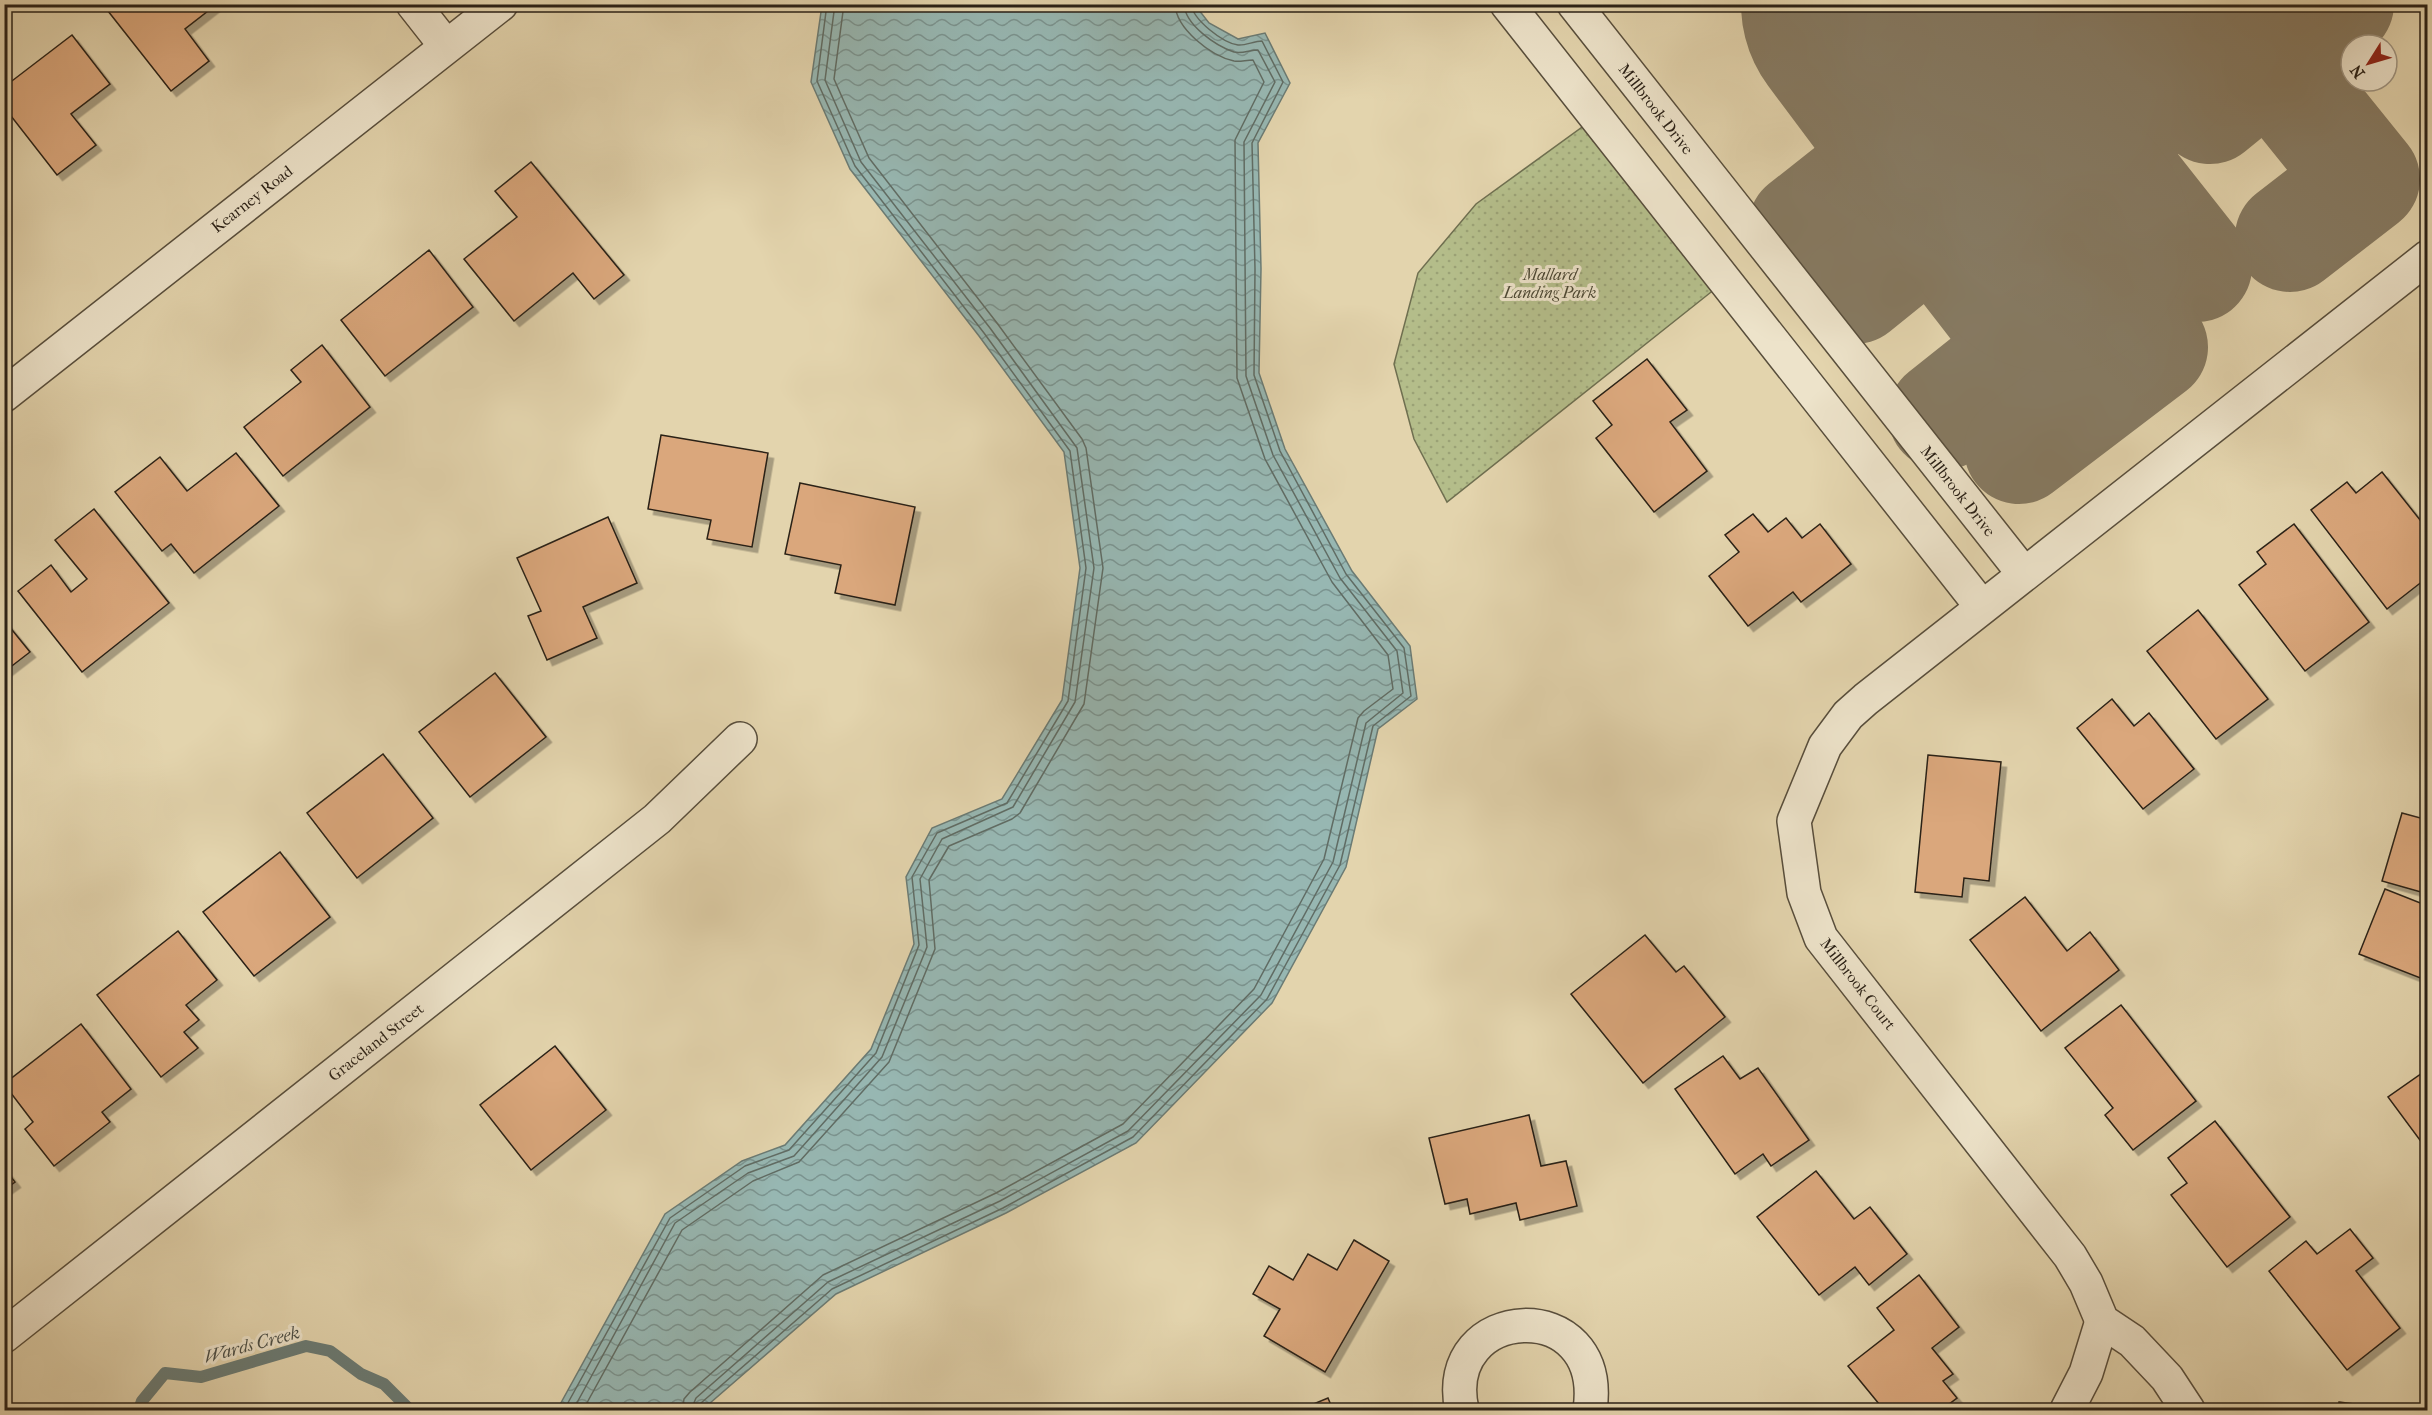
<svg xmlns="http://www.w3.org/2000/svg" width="2432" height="1415" font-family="'IM FELL French Canon',serif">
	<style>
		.park { fill: url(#park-dots); stroke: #6f6f50; stroke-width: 1.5 }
		.water { fill: url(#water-waves); stroke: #6b7b74; stroke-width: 1.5 }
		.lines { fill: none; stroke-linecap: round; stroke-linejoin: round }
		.shore { stroke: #606c64; stroke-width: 1.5 }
		.stream { stroke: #6b7b74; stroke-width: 12 }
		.taxiway { stroke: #867a62; stroke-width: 110 }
		.runway { stroke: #867a62; stroke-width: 274 }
		.building { fill: #daa77c; stroke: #2a2117; stroke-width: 1.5; filter: url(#shadow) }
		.street-casing { stroke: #584e3c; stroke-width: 36 }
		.street { stroke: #ede3ca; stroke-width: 33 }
		.labels { text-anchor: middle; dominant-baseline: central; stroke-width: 6; stroke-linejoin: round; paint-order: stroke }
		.street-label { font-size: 16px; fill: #2a2117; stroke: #ede3ca }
		.park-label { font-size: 16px; font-style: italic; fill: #4c4834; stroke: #ede3ca }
		.water-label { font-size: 18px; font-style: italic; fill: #4b4e46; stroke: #ede3ca }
	</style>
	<defs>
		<pattern id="park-dots" width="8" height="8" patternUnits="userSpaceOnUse" patternTransform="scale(1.5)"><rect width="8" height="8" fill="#b4bd8a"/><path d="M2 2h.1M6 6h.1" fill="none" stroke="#9ba276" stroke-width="1.8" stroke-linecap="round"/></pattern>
		<pattern id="water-waves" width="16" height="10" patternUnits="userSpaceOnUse" patternTransform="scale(1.5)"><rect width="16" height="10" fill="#97b7b2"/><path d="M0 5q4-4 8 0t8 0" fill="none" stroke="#7b9490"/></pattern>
		<filter id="shadow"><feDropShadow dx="5.5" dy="5.5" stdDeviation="0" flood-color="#0004"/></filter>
	</defs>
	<rect width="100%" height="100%" fill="#e3d4ad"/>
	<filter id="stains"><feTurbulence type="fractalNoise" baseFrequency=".00333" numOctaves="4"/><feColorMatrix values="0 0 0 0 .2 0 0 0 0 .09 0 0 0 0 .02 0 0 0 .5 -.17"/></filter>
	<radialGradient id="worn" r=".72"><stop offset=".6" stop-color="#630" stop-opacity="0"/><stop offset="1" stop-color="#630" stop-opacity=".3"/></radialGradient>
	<path class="park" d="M 1596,117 L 1725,281 L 1447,502 L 1414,439 L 1394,364 L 1418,273 L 1476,204 Z"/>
	<path class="water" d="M 822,5 L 1195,5 L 1209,23 L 1238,39 L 1265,33 L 1290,83 L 1258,143 L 1261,269 L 1259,373 L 1285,449 L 1352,571 L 1410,646 L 1417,699 L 1378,729 L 1346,867 L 1272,1003 L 1136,1143 L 1006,1213 L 836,1294 L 702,1410 L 557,1410 L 665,1214 L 742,1161 L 785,1145 L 871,1049 L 914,944 L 906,877 L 932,828 L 1002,799 L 1062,700 L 1080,568 L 1064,452 L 979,336 L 850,169 L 811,82 Z"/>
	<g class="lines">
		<g class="shore">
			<path d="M 564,1410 L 670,1218 L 745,1166 L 789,1150 L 876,1053 L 919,945 L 912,877 L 937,833 L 1007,803 L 1068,701 L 1086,568 L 1070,451 L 984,333 L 855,166 L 817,81 L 827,4"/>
			<path d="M 573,1410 L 675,1223 L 748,1173 L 794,1156 L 882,1057 L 927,947 L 920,879 L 942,839 L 1013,807 L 1075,702 L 1094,568 L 1077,448 L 990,328 L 861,162 L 825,80 L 835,4"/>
			<path d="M 583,1410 L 682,1230 L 753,1181 L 799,1162 L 889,1062 L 935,949 L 929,880 L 949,846 L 1012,819 L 1020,813 L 1084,704 L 1103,568 L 1086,448 L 1082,439 L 997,323 L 869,158 L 834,79 L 844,4"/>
			<path d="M 682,1410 L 684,1399 L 690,1392 L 823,1275 L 996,1193 L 1123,1124 L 1254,989 L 1324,859 L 1358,718 L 1364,711 L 1393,689 L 1388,655 L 1332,582 L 1265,459 L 1237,378 L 1235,140 L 1264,82 L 1253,60 C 1246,60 1240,62 1234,61 C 1211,56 1176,29 1175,4"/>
			<path d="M 691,1410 L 696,1398 L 828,1282 L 1000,1201 L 1128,1131 L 1261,995 L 1333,862 L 1366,723 L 1403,693 L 1397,651 L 1340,578 L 1273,455 L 1246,376 L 1244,142 L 1275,82 L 1258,50 C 1250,50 1242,54 1234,52 C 1216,46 1185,25 1184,4"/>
			<path d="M 699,1410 L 701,1403 L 832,1289 L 1003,1208 L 1133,1137 L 1267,999 L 1340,865 L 1373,726 L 1411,696 L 1404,648 L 1346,574 L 1280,451 L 1254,375 L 1255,269 L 1252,143 L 1283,82 L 1262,41 C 1254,41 1245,46 1238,45 C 1223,43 1193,20 1191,4"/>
		</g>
		<path class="stream" d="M 139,1410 L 142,1401 L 165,1373 L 201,1377 L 306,1346 L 330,1351 L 361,1374 L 384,1384 L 410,1410"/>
		<g class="taxiway">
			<path d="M 2052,4 L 1891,132 L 1884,163 L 2073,407"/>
			<path d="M 2224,4 L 2365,179 L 2290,237"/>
			<path d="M 2014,35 L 2197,267"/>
			<path d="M 2210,109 L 2339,4"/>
			<path d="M 2029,206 L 2173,87 L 2110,4"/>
			<path d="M 1803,227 L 1884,163"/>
			<path d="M 1855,289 L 1933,226"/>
			<path d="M 1943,415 L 2105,286"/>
			<path d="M 2019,449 L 2153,347"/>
		</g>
		<path class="runway" d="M 1878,4 L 2029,206 L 2053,235"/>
	</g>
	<g class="building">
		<path d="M 116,4 L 217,4 L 185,29 L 209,61 L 171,91 L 108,11 Z"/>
		<path d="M 72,35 L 110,84 L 71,114 L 96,145 L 57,175 L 4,107 L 4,87 Z"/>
		<path d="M 531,162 L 624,275 L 594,299 L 573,273 L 514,321 L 464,259 L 517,217 L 495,191 Z"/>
		<path d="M 429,250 L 473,307 L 385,376 L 341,320 Z"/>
		<path d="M 322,345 L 370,407 L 283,476 L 244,427 L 301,382 L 291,370 Z"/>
		<path d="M 1647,359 L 1687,410 L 1670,422 L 1707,471 L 1654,512 L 1596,438 L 1612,425 L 1593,401 Z"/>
		<path d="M 661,435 L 768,453 L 752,547 L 707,539 L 711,520 L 648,509 Z"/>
		<path d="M 236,453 L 279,506 L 194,573 L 171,544 L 162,551 L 115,492 L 160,457 L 187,491 Z"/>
		<path d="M 2382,472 L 2428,530 L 2428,577 L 2387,609 L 2311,510 L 2347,482 L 2356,493 Z"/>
		<path d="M 800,483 L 915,507 L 895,605 L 835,593 L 841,565 L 785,554 Z"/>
		<path d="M 94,509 L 169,603 L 82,672 L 18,591 L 51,565 L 71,592 L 87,579 L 55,540 Z"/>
		<path d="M 1753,514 L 1768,532 L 1786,518 L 1802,538 L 1820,524 L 1851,564 L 1801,602 L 1793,592 L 1748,626 L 1709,576 L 1739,552 L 1725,535 Z"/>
		<path d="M 608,517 L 637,583 L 583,607 L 597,638 L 547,660 L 528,616 L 541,611 L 517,558 Z"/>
		<path d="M 2294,524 L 2369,622 L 2305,671 L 2239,585 L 2266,564 L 2257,552 Z"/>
		<path d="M 2198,610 L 2268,699 L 2216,739 L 2147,651 Z"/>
		<path d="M 4,620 L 30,652 L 4,672 Z"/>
		<path d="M 495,673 L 546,737 L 470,797 L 419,732 Z"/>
		<path d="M 2112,699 L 2134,726 L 2149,713 L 2194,769 L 2143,809 L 2077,728 Z"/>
		<path d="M 383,754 L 433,818 L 357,878 L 307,813 Z"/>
		<path d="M 1928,755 L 2001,762 L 1989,881 L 1964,878 L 1962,897 L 1915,892 Z"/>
		<path d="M 2402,813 L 2428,820 L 2428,894 L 2382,881 Z"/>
		<path d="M 280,852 L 330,917 L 254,976 L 203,912 Z"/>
		<path d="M 2385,889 L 2428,906 L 2428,981 L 2359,954 Z"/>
		<path d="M 2025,897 L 2067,951 L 2090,932 L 2119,970 L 2041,1031 L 1970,940 Z"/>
		<path d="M 178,931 L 217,980 L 186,1005 L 199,1020 L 184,1032 L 198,1048 L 161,1077 L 97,995 Z"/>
		<path d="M 1645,935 L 1676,972 L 1684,966 L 1725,1017 L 1643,1083 L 1571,994 Z"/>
		<path d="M 2121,1005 L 2196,1101 L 2133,1150 L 2105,1115 L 2113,1108 L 2065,1048 Z"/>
		<path d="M 81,1024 L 131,1089 L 102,1112 L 110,1122 L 54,1166 L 25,1129 L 33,1122 L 4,1084 Z"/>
		<path d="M 555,1046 L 606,1110 L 531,1170 L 480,1105 Z"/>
		<path d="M 1723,1056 L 1740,1079 L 1758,1068 L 1809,1140 L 1771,1166 L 1763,1154 L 1735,1174 L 1675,1089 Z"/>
		<path d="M 2428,1069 L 2428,1151 L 2388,1097 Z"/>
		<path d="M 1529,1115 L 1541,1166 L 1566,1161 L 1577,1206 L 1520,1220 L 1516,1203 L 1470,1214 L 1467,1199 L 1445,1204 L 1429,1138 Z"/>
		<path d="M 2215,1121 L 2290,1217 L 2227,1267 L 2171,1195 L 2187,1183 L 2168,1158 Z"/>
		<path d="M 4,1168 L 15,1182 L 4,1190 Z"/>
		<path d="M 1816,1171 L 1854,1219 L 1870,1207 L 1907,1254 L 1869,1285 L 1855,1267 L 1819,1295 L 1757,1217 Z"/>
		<path d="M 2350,1229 L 2373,1258 L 2356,1271 L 2400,1328 L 2347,1370 L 2269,1271 L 2306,1241 L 2317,1254 Z"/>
		<path d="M 1354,1240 L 1389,1261 L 1325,1372 L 1264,1336 L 1280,1309 L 1253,1294 L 1269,1266 L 1293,1280 L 1308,1254 L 1337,1270 Z"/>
		<path d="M 1919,1275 L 1959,1327 L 1932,1348 L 1953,1374 L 1943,1381 L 1957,1398 L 1941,1410 L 1884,1410 L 1848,1366 L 1894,1330 L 1877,1308 Z"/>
		<path d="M 1328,1398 L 1333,1410 L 1299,1410 Z"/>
		<path d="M 2339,1402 L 2401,1410 L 2338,1410 Z"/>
		<path d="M 1732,1404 L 1737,1410 L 1723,1410 Z"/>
	</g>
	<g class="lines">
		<defs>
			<g id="street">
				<path d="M 413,4 L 446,46"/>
				<path d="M 1507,4 L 1982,607"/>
				<path d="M 1574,4 L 2024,574"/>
				<path d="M 4,395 L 501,4"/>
				<path d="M 4,1336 L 657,819 L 740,739"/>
				<path d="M 1462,1410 C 1438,1303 1607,1292 1590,1410"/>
				<path d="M 2067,1410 L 2086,1373 L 2102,1321"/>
				<path d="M 2188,1410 L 2167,1378 L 2132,1341 L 2102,1321 L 2086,1283 L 2070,1256 L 1821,938 L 1804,893 L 1794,821 L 1825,746 L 1848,715 L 1866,699 L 2428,257"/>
			</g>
		</defs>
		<use href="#street" class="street-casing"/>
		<use href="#street" class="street"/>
	</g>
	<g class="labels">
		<g class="street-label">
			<text transform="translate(1656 109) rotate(52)">Millbrook Drive</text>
			<text transform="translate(252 199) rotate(-38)">Kearney Road</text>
			<text transform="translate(1958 491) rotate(52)">Millbrook Drive</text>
			<text transform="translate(1858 984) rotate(52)">Millbrook Court</text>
			<text transform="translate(376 1042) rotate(-38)">Graceland Street</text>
		</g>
		<g class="park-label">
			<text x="1550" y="274">Mallard<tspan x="1550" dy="18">Landing Park</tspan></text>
		</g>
		<g class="water-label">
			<text transform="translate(252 1345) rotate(-15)">Wards Creek</text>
		</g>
	</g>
	<rect width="2432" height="1415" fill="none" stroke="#e3d4ad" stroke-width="24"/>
	<rect x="6" y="6" width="2420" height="1403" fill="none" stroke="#2a2117" stroke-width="3"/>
	<rect x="12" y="12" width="2408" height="1391" fill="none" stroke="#2a2117" stroke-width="1.5"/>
	<g transform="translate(2369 63) rotate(233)"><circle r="28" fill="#ede3ca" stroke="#9f9582" stroke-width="1.5"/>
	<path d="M0-4.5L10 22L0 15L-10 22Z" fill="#8f2418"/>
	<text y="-9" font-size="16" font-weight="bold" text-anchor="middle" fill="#2a2117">N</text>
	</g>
	<rect width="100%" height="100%" filter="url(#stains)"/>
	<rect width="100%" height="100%" fill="url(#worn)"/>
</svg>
